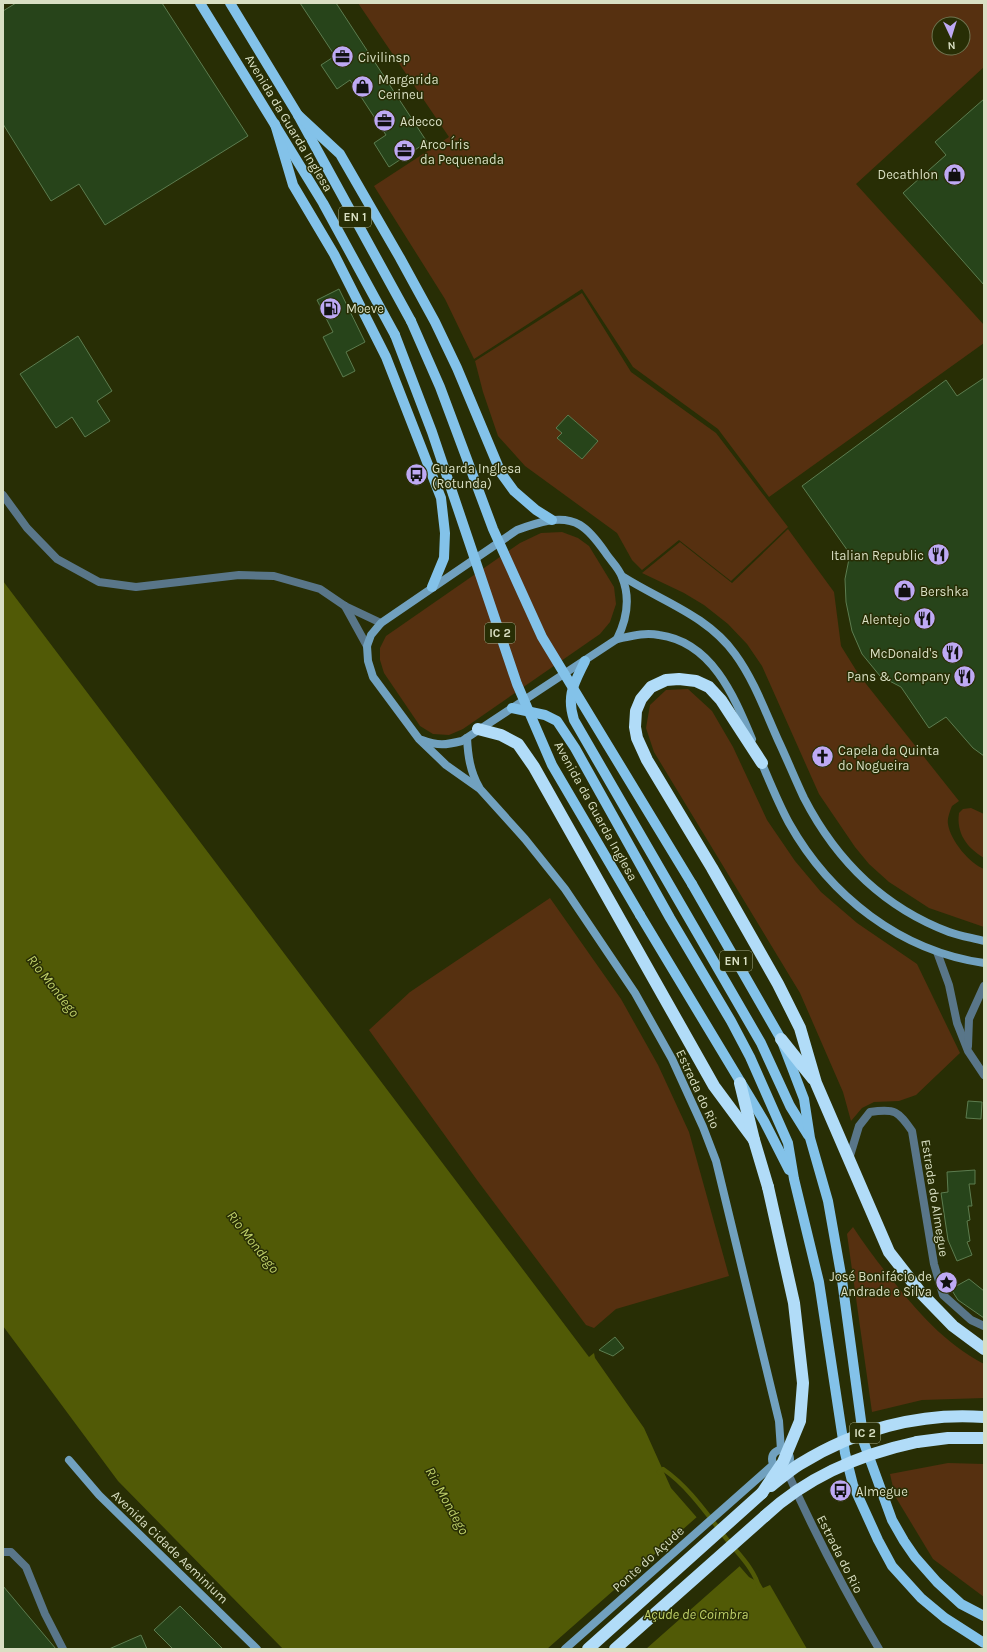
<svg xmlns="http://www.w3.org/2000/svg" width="987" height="1652" font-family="Karla,sans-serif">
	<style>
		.green { fill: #563010; fill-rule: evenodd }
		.water { fill: #515a06; fill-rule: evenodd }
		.pier { fill: #282e05; fill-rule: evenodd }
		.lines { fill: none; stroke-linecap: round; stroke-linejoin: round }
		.stream { stroke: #515a06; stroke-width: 4.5 }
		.building { fill: #27441a; stroke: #5c7c4f }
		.street { stroke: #597689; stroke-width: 8 }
		.secondary { stroke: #71a1bf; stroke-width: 8 }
		.primary { stroke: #83c2e9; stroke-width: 10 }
		.highway { stroke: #b1dcf8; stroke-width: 12 }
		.primary-bridge { stroke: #83c2e9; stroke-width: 10 }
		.highway-bridge { stroke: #b1dcf8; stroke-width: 12 }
		.labels { text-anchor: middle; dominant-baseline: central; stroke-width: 3; stroke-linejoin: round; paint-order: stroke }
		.shield { fill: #282e05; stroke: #a4aa8a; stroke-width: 1 }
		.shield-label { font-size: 12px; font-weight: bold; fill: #d9dfc3 }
		.poi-label { font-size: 13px; fill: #d9dfc3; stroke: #282e05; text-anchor: start }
		.street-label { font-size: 13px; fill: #d9dfc3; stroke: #282e05 }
		.water-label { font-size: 14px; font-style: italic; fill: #becf68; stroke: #282e05 }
	</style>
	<rect width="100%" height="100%" fill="#282e05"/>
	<g class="green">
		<path d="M 358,3 L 984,3 L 984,67 L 856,184 L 984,325 L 984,343 L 769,497 L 718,429 L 633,367 L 582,289 L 474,359 L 445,299 L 374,186 L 449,137 ZM 939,24 L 963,24 L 963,48 L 939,48 Z"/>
		<path d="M 582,293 L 631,372 L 716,433 L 788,527 L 731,581 L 679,540 L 642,570 L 632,560 L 617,533 L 525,466 L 498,436 L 483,392 L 475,361 Z"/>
		<path d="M 788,529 L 834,592 L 841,646 L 859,675 L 959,801 L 952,806 C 950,811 947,819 948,824 C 950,840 970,864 984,869 L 984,927 L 929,908 L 889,882 L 869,864 L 855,847 L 819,794 L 762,666 L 747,644 L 728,624 L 704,605 L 684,593 L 642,573 L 680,542 L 732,583 Z"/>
		<path d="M 562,532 L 578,538 L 589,546 L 614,587 L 616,604 L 610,622 L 600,634 L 463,729 L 449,735 L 433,734 L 420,726 L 384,673 L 380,660 L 380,648 L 386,636 L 520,543 L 541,533 Z"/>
		<path d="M 688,689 L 712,711 L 733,747 L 767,820 L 795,861 L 821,892 L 857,923 L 917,964 L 960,1053 L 916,1095 L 899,1101 L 874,1102 L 862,1108 L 851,1121 L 843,1092 L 800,993 L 654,752 L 646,728 L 650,705 L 666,690 Z"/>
		<path d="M 971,808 L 984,814 L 984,858 C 967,848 956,833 959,813 L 963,809 Z"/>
		<path d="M 550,898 L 621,999 L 658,1065 L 689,1132 L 729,1276 L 616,1309 L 594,1328 L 586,1325 L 477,1180 L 369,1030 L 410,992 Z"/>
		<path d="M 853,1227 C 864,1244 876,1260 889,1276 C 916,1310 945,1344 984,1364 L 984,1398 L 922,1400 L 872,1412 L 847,1234 Z"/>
		<path d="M 948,1463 L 984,1464 L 984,1597 L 933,1559 L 895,1496 L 890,1474 Z"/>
	</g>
	<path class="water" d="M 3,581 L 589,1357 L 594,1353 L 595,1358 L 644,1428 L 671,1488 L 749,1577 L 760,1583 L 763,1588 L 770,1585 L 807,1649 L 588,1649 L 577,1637 L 568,1634 L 577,1649 L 283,1649 L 118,1481 L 3,1326 ZM 671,1548 L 701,1582 L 703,1589 L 689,1577 L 666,1549 ZM 633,1576 L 638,1576 L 671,1617 L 656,1605 ZM 601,1606 L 607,1606 L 639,1647 L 624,1635 Z"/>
	<path class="pier" d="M 698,1516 L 741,1565 L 646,1649 L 585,1649 L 576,1638 L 570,1635 L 579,1649 L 547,1649 ZM 668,1548 L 673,1552 L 700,1584 L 677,1561 ZM 635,1576 L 640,1580 L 667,1612 L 644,1589 ZM 603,1606 L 609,1610 L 635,1642 L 612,1619 Z"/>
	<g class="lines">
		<path class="stream" d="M 659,1472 L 663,1469 C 688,1486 707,1514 725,1537 C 737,1553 755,1569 759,1588"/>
	</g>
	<g class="building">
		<path d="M 16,3 L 162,3 L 248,136 L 105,225 L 79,184 L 51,201 L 3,124 L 3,11 Z"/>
		<path d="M 300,3 L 336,3 L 427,142 L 389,167 L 374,143 L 386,135 L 350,80 L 337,89 L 321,65 L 335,56 Z"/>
		<path d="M 984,99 L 984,285 L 903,193 L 946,155 L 935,142 Z"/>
		<path d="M 339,289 L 365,342 L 346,352 L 355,371 L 343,377 L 323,337 L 333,332 L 317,300 Z"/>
		<path d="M 78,336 L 112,391 L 97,401 L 110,421 L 85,437 L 72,417 L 56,428 L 20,374 Z"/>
		<path d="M 984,378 L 984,756 L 973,748 L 946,717 L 929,728 L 901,687 L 880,676 L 862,654 L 852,631 L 846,602 L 845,579 L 850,554 L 802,486 L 946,380 L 957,396 Z"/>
		<path d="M 568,415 L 598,441 L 582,459 L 557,438 L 562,433 L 556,428 Z"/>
		<path d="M 968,1101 L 982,1102 L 981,1119 L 966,1118 Z"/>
		<path d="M 975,1170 L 975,1184 L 969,1184 L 972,1206 L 968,1206 L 970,1220 L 967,1221 L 970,1241 L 967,1242 L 972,1255 L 957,1261 L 948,1240 L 941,1193 L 948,1192 L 947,1172 Z"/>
		<path d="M 969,1279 L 984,1291 L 984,1318 L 958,1300 L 951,1289 Z"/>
		<path d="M 615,1337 L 624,1348 L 613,1356 L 599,1350 Z"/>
		<path d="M 3,1586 L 56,1649 L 3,1649 Z"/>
		<path d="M 180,1606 L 223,1649 L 173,1649 L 154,1630 Z"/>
		<path d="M 141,1635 L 147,1649 L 109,1649 Z"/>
	</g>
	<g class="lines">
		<g class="street">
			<path d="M 3,495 L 27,528 L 57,559 L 99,582 L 136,587 L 239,575 L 274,576 L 320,589 L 345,606 L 381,623"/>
			<path d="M 345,606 L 367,646"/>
			<path d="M 937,952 L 949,985 L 957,1023 L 968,1051 L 984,1075"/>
			<path d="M 968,1046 L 969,1019 L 984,986"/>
			<path d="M 849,1159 L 859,1126 L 870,1112 C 895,1108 898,1111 912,1131 L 934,1264 L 943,1295 L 971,1320 L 984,1326"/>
			<path d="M 786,1469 C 814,1532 844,1590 879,1649"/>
			<path d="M 3,1552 L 11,1552 L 26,1567 L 45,1614 L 63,1649"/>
		</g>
		<g class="secondary">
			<path d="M 622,576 C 661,601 707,615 735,654 C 754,680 765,711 778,740 C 787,759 795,779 804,798 C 836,860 883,907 949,932 C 960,936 973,938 984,941"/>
			<path d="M 617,639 C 627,619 631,599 622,577 C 619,568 610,560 605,552 C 598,542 590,531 580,525 C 561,514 536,523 517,530 L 381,623 L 371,635 L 367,646 L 368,661 L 373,677 L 419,739 L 446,765 L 480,789 L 525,839 L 565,889 L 635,993 L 672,1059 L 703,1127 L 716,1161 L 779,1421 L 781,1450"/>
			<path d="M 467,738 C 468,756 470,771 479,787"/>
			<path d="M 422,740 C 438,746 446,745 462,741 L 617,639 C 631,636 645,632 659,635 C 712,642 734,696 752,739"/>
			<path d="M 760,759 C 769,780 778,803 789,823 C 830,896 900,951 984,963"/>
			<circle cx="781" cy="1459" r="9"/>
			<path d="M 69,1460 L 99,1495 L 257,1649"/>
			<path d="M 565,1649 L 774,1464"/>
		</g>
		<g class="primary">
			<path d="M 200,3 L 323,203 L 395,335"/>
			<path d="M 230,3 L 298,115 L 411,321"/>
			<path d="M 298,115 L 340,154 L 400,258 L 435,322 L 457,368 L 501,473 L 514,491 L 536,510 L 552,520"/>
			<path d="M 275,124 L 293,185 L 334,254 L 386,357 L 441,498 L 445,533 L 444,558 L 432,587"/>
			<path d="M 585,661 C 574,684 566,695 574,720 L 761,1043 L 790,1106 L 808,1135"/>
			<path d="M 512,708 L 545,715 L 557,721 L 575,748 L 670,918 L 731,1021 L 750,1057 L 788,1143 L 794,1179 L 819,1282 L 845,1453 L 853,1485 L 878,1540 L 892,1566 L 921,1598 L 945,1618 L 984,1643"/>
			<path d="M 692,884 L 781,1039 L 804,1099 L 810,1138 L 828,1201 L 842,1280 L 864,1443 L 892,1520 L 904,1541 L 915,1557 L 937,1582 L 961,1604 L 984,1616"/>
			<path d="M 640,915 L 764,1121 L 789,1170"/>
		</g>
		<g class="highway">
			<path d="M 478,729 L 501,735 L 518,744 L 534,767 L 714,1086 L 754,1140"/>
			<path d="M 762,763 L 721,700 L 709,687 L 696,681 L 679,679 L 666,680 L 651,687 L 641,699 L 636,711 L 635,727 L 637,738 L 647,760 L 712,868 L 778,984 L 800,1028 L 816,1083 L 889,1252 L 921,1293 L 953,1326 L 984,1349"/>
			<path d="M 781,1039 L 813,1079"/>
			<path d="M 740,1083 L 754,1140 L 768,1187"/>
			<path d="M 917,1442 L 948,1438 L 984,1438"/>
			<path d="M 588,1649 L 762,1493"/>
			<path d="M 615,1649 L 765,1516"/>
		</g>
		<g class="primary-bridge">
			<path d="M 411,321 L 440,387 L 493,529 L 542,637 L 692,884"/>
			<path d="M 395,335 L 432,432 L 517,684 L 552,765 L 640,915"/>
		</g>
		<g class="highway-bridge">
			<path d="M 771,1486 C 780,1479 790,1470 800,1464 C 855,1430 919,1412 984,1417"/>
			<path d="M 762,1493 L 783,1462 L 800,1421 L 803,1383 L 794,1303 L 768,1187"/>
			<path d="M 765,1516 C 808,1476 861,1454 917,1442"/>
		</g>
	</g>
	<defs>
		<symbol id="office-disc" viewBox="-11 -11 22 22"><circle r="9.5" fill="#bea9f4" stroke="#282e05"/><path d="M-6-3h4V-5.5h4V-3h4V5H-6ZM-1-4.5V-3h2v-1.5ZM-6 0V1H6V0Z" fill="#111"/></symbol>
		<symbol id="shop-disc" viewBox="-11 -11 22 22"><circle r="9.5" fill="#bea9f4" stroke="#282e05"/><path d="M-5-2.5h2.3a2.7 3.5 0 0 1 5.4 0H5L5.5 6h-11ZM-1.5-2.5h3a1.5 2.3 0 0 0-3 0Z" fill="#111"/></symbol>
		<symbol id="fuel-disc" viewBox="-11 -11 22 22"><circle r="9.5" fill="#bea9f4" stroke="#282e05"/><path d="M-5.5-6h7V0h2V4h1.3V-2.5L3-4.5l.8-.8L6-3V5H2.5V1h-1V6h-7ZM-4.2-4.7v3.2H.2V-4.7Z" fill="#111"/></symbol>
		<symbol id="bus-disc" viewBox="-11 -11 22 22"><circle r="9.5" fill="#bea9f4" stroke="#282e05"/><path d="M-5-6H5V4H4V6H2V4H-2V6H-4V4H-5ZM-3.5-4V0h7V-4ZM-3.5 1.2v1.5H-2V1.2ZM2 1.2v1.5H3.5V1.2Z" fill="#111"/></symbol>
		<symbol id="restaurant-disc" viewBox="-11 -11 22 22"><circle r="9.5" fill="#bea9f4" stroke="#282e05"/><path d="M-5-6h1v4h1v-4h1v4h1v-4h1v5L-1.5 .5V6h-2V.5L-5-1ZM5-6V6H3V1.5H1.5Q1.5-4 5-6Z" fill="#111"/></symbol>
		<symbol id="church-disc" viewBox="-11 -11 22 22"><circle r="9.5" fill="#bea9f4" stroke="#282e05"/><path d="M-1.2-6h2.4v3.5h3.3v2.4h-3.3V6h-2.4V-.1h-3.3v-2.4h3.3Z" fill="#111"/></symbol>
		<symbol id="sight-disc" viewBox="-11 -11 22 22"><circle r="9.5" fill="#bea9f4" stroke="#282e05"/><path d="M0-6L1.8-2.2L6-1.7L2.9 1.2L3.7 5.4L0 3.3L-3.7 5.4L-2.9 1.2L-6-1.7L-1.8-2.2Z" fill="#111"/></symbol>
	</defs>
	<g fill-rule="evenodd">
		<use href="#office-disc" x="330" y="44" width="25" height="25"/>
		<use href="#shop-disc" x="350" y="74" width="25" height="25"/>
		<use href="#office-disc" x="372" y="108" width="25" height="25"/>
		<use href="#office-disc" x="392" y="138" width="25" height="25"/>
		<use href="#shop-disc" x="942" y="162" width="25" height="25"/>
		<use href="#fuel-disc" x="318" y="296" width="25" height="25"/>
		<use href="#bus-disc" x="404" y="462" width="25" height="25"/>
		<use href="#restaurant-disc" x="926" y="542" width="25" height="25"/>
		<use href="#shop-disc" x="892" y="578" width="25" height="25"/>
		<use href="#restaurant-disc" x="912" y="606" width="25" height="25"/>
		<use href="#restaurant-disc" x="940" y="640" width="25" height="25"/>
		<use href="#restaurant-disc" x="952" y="664" width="25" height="25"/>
		<use href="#church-disc" x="810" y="744" width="25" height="25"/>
		<use href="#sight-disc" x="934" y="1270" width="25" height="25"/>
		<use href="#bus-disc" x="828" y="1478" width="25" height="25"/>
	</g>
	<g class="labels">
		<g class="shield">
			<rect x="339" y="207" width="32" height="20" rx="3"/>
			<rect x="485" y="623" width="30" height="20" rx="3"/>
			<rect x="720" y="951" width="32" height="20" rx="3"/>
			<rect x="850" y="1423" width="30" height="20" rx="3"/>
		</g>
		<g class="shield-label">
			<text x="355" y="217">EN 1</text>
			<text x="500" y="633">IC 2</text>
			<text x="736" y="961">EN 1</text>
			<text x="865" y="1433">IC 2</text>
		</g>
		<g class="poi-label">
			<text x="358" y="57">Civilinsp</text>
			<text x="378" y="79">Margarida<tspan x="378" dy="15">Cerineu</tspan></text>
			<text x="400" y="121">Adecco</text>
			<text x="420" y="144">Arco-Íris<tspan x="420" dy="15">da Pequenada</tspan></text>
			<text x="938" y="174" text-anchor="end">Decathlon</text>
			<text x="346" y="308">Moeve</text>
			<text x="432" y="468">Guarda Inglesa<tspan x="432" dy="15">(Rotunda)</tspan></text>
			<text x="924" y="555" text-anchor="end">Italian Republic</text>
			<text x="920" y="591">Bershka</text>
			<text x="910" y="619" text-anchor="end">Alentejo</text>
			<text x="938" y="653" text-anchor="end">McDonald's</text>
			<text x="950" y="676" text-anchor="end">Pans &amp; Company</text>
			<text x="838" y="750">Capela da Quinta<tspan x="838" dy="15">do Nogueira</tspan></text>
			<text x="932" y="1276" text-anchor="end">José Bonifácio de<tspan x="932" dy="15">Andrade e Silva</tspan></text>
			<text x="856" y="1491">Almegue</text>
		</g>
		<g class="street-label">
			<text transform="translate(289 123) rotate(59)">Avenida da Guarda Inglesa</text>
			<text transform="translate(596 811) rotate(61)">Avenida da Guarda Inglesa</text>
			<text transform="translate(698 1089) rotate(65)">Estrada do Rio</text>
			<text transform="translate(935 1198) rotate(81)">Estrada do Almegue</text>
			<text transform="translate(170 1547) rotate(44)">Avenida Cidade Aeminium</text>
			<text transform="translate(840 1554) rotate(63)">Estrada do Rio</text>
			<text transform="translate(648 1559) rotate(-42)">Ponte do Açude</text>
		</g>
		<g class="water-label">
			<text transform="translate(53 986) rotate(52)">Rio Mondego</text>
			<text transform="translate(253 1242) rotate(52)">Rio Mondego</text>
			<text transform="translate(447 1501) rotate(61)">Rio Mondego</text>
			<text x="696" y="1614">Açude de Coimbra</text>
		</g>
	</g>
	<rect width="987" height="1652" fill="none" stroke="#d9dfc3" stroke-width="8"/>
	<g transform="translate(951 36) rotate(176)"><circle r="19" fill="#282e05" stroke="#6f7551"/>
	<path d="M0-3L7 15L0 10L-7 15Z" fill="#bea9f4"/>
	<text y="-6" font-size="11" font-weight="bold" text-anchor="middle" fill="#d9dfc3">N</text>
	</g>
</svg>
